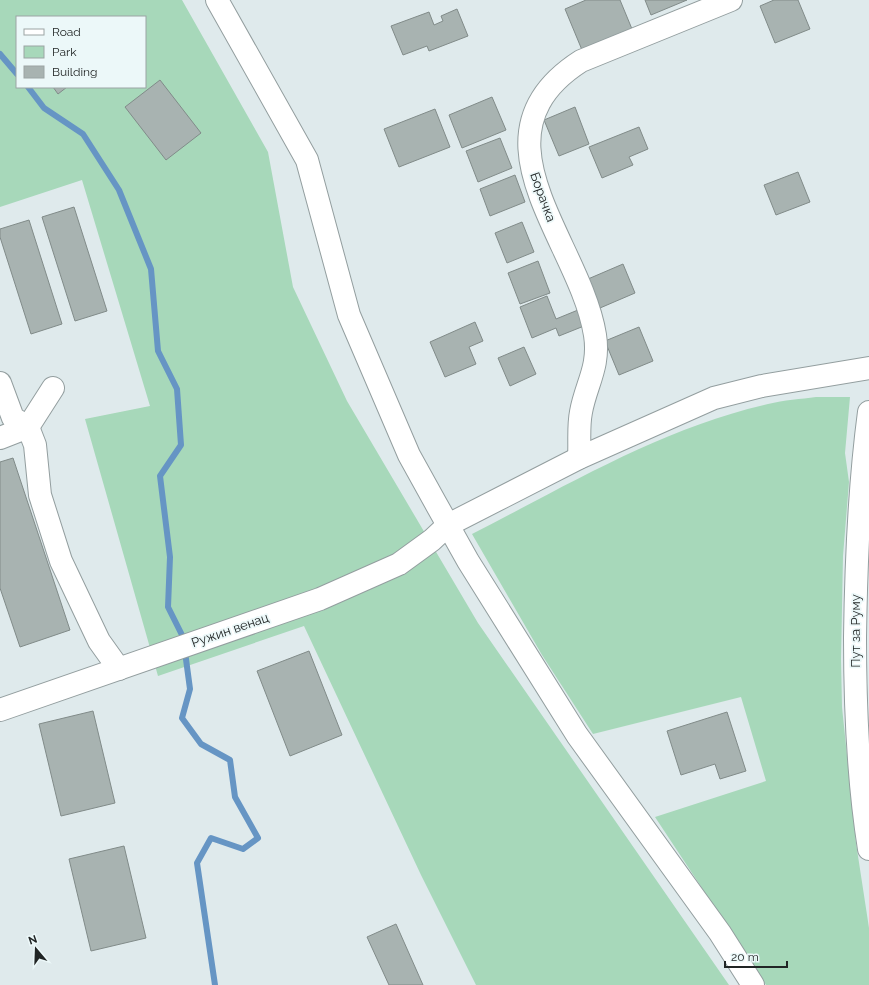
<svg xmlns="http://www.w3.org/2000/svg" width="869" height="985" font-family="Raleway,sans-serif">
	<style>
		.green { fill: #a7d8ba; fill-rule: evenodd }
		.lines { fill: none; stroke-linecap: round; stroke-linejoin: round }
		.stream { stroke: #6695c4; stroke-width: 6 }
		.building { fill: #a8b3b1; stroke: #818b89 }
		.minor-casing { stroke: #939e9f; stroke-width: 24 }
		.major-casing { stroke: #939e9f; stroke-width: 24 }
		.minor { stroke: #fff; stroke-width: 22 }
		.major { stroke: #fff; stroke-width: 22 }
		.labels { text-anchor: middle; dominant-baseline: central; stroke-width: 3.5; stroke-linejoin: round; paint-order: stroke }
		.street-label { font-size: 13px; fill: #212525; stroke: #ecf8f9 }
	</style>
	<rect width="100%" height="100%" fill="#dfeaec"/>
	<g class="green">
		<path d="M 0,0 L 182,0 L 268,152 L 293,287 L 347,401 L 478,623 L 729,985 L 476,985 L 421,875 L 304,626 L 158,676 L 85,419 L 150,406 L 82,180 L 0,207 ZM 17,17 L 145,17 L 145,87 L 17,87 Z"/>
		<path d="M 816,397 L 850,397 L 845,453 L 849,482 L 843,556 L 841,659 L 842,707 L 856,843 L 869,928 L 869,985 L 766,985 L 655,817 L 766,781 L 741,697 L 593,734 L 542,655 L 472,534 C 568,485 662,428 768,404 C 784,400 801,399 816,397 Z"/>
	</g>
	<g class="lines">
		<g class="stream">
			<path d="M 0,54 L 17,74"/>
			<path d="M 28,87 L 44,108 L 83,134 L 119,190 L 151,269 L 158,351 L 177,389 L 181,445 L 160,476 L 170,557 L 168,607 L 183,637 L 190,689 L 182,718 L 201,744 L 230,760 L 235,797 L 258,838 L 243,849 L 211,838 L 197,863 L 215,985"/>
		</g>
	</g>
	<g class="building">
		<path d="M 586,0 L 620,0 L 632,29 L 582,50 L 565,9 Z"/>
		<path d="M 645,0 L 687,0 L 651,15 Z"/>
		<path d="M 774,0 L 798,0 L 810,29 L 775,43 L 760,6 Z"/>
		<path d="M 457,9 L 468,36 L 429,51 L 427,46 L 403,55 L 391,26 L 429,12 L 434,25 L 443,21 L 441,16 Z"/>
		<path d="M 160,80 L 201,133 L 166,160 L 125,107 Z"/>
		<path d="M 53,87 L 67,87 L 58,94 Z"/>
		<path d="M 492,97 L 506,130 L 462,148 L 449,115 Z"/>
		<path d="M 575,107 L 589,144 L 559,156 L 544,120 Z"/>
		<path d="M 435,109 L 450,147 L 399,167 L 384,129 Z"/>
		<path d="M 639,127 L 648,149 L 629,157 L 633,165 L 602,178 L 589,147 Z"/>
		<path d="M 500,138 L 512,168 L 478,182 L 466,151 Z"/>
		<path d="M 798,172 L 810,202 L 776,215 L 764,185 Z"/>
		<path d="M 515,175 L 525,202 L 490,216 L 480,189 Z"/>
		<path d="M 74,207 L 107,311 L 75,321 L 42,217 Z"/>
		<path d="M 29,220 L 62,324 L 31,334 L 0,237 L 0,229 Z"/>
		<path d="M 522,222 L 534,252 L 507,263 L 495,233 Z"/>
		<path d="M 538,261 L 550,293 L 520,304 L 508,273 Z"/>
		<path d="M 623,264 L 635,293 L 600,308 L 588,279 Z"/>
		<path d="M 547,296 L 556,319 L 578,310 L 584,326 L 559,336 L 556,328 L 532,338 L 520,307 Z"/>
		<path d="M 475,322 L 483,341 L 469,347 L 476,364 L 445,377 L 430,342 Z"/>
		<path d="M 639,327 L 653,361 L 619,375 L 605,341 Z"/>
		<path d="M 524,347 L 536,374 L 510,386 L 498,358 Z"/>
		<path d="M 13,458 L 70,630 L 20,647 L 0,588 L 0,462 Z"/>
		<path d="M 309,651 L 342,735 L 290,756 L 257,671 Z"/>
		<path d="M 93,711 L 115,803 L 61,816 L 39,724 Z"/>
		<path d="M 727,712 L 746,771 L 720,779 L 715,764 L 681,775 L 667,731 Z"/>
		<path d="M 124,846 L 146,938 L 91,951 L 69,859 Z"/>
		<path d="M 396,924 L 423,985 L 389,985 L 367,937 Z"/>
	</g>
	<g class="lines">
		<defs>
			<g id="minor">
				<path d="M 0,383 L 13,418 L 28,427 L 35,445 L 40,495 L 61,561 L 99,641 L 119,669"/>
				<path d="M 0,438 L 28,427 L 53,388"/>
				<path d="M 579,458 C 580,443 578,427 581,412 C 586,384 600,367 595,335 C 580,241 464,136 581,61 L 731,0"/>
				<path d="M 0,710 L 320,599 L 399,564 L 432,540 L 448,525"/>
			</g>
			<g id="major">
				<path d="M 217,0 L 307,160 L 349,315 L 409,455 L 435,502 L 468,561 L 577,735 L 720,933 L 753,985"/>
				<path d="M 869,412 C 859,487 856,562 855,638 C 855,708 858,780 869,849"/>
				<path d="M 448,525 L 579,458 L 714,398 L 762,386 L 869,368"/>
			</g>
		</defs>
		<use href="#minor" class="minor-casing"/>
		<use href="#major" class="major-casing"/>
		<use href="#minor" class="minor"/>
		<use href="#major" class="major"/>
	</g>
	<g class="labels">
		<g class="street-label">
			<text transform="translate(543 197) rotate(70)">Борачка</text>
			<text transform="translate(230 630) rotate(-19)">Ружин венац</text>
			<text transform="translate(855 631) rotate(-90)">Пут за Руму</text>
		</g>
	</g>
	<rect x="16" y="16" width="130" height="72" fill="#ecf8f9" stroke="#9ba4a4"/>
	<rect x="24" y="29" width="20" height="6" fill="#ffffff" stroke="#9ba4a4"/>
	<text x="52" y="36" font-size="12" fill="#212525">Road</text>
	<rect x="24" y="46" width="20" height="12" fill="#a7d8ba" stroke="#9ba4a4"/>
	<text x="52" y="56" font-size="12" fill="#212525">Park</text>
	<rect x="24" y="66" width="20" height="12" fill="#a8b3b1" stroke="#9ba4a4"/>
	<text x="52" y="76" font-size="12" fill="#212525">Building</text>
	<g transform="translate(36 949) rotate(341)" stroke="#ecf8f9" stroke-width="3" paint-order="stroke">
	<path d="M0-3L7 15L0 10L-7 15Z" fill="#212525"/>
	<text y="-6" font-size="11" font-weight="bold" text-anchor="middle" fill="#212525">N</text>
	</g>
	<path d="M725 961v6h62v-6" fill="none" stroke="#212525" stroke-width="2"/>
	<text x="731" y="961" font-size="12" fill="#212525" stroke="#ecf8f9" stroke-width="3" paint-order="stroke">20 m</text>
</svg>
